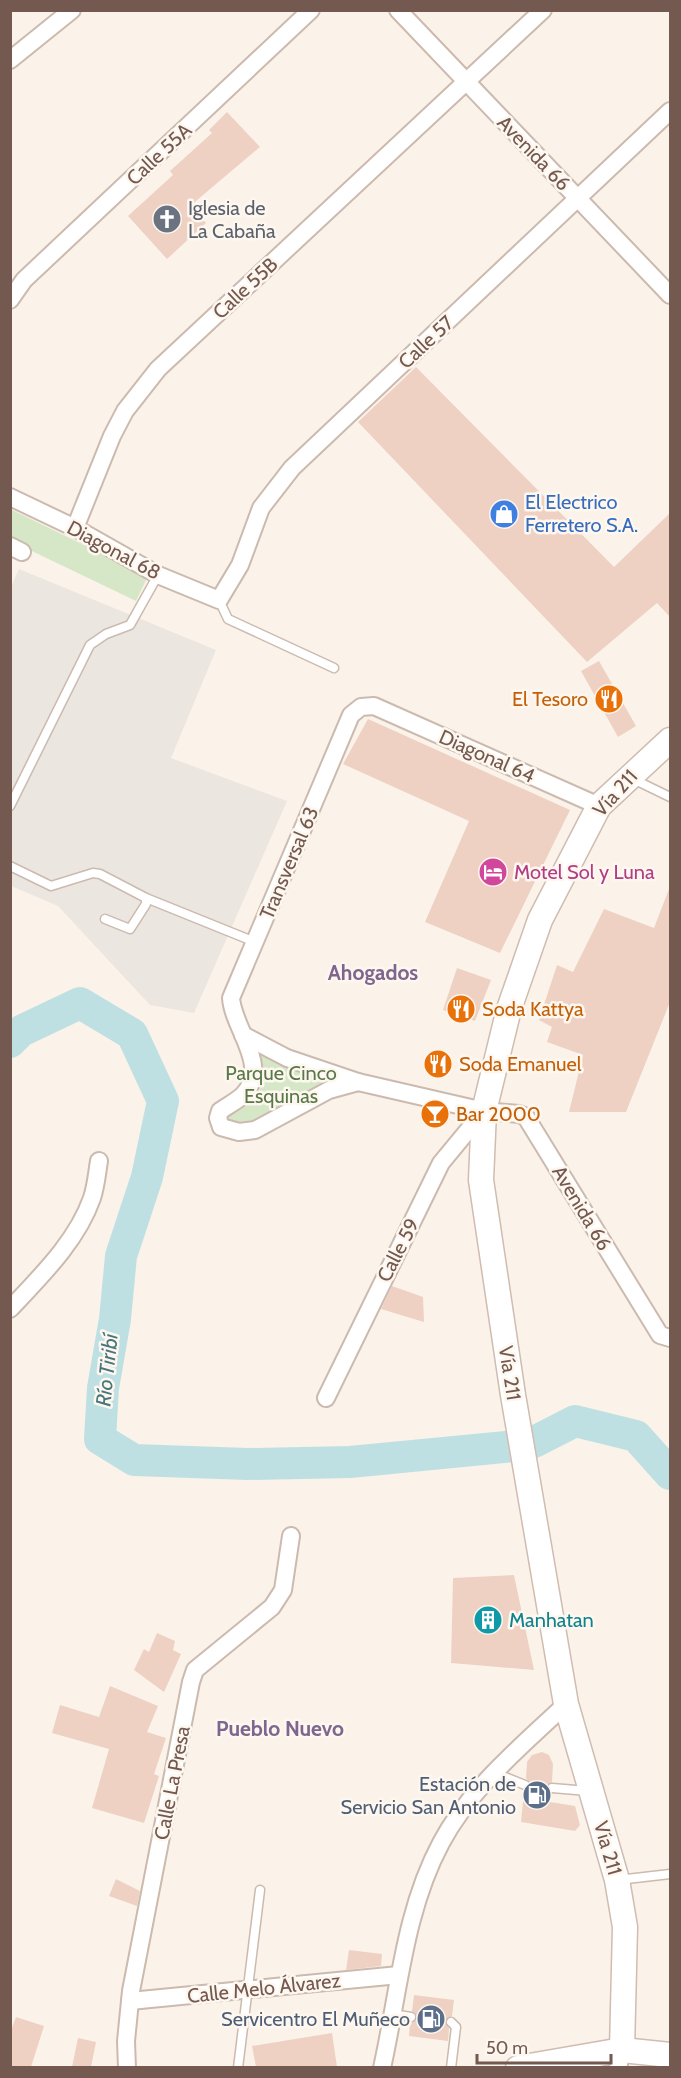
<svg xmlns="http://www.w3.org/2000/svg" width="681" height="2078" font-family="Cabin,sans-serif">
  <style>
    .industrial { fill: #ece6e1 }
    .green { fill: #d6e7c8 }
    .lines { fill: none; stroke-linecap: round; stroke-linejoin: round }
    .river { stroke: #bfe0e3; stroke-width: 32 }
    .building { fill: #eed1c3 }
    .service-casing { stroke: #ccbaaf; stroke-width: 11 }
    .minor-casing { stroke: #ccbaaf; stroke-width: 20 }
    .secondary-casing { stroke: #d0bcb0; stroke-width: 27 }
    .service { stroke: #fff; stroke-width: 8 }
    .minor { stroke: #fff; stroke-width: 16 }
    .secondary { stroke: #fff; stroke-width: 24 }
    .labels { text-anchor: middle; stroke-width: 5; stroke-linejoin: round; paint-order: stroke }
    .street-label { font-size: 20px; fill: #73594f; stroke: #fdf7ef }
    .worship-label { font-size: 20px; fill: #5b616d; stroke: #fdf7ef; text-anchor: start }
    .shop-label { font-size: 20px; fill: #366cbe; stroke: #fdf7ef; text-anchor: start }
    .food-label { font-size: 20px; fill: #c56008; stroke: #fdf7ef; text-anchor: start }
    .hotel-label { font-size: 20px; fill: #b23c85; stroke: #fdf7ef; text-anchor: start }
    .park-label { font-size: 20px; fill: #587848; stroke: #fdf7ef }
    .culture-label { font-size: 20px; fill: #0d838f; stroke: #fdf7ef; text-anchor: start }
    .service-label { font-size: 20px; fill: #4e5e75; stroke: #fdf7ef; text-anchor: end }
    .neighbourhood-label { font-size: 21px; font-weight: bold; fill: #7f668e; stroke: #fdf7ef }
    .water-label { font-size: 21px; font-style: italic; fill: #47777d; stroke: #fdf7ef }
  </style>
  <rect width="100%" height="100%" fill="#fbf3e9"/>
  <!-- industrial -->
  <path class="industrial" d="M 19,569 L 216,650 L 171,758 L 287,801 L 194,1013 L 150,1005 L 58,906 L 11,886 L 10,589 Z"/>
  <!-- green -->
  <g class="green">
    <path d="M 10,509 L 148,576 L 136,601 L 11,541 Z"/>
    <path d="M 255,1050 L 338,1081 L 253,1125 L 228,1125 L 223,1112 L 245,1099 Z"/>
  </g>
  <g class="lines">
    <!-- river -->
    <g class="river">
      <path d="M 10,1042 L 21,1031 L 80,1003 L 132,1034 L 163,1101 L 147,1177 L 121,1256 L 115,1319 L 103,1388 L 100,1439 L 134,1460 L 248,1464 L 350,1462 L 515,1446"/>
      <path d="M 534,1442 L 575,1421 L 636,1436 L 670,1474"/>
    </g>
  </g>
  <!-- building -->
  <g class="building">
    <path d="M 227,112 L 260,147 L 190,206 L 206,223 L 167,259 L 128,216 L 173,175 L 170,171 L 212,133 L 209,130 Z"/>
    <path d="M 416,367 L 614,567 L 670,513 L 670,617 L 657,603 L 587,662 L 358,422 Z"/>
    <path d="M 599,661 L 636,726 L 618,737 L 581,671 Z"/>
    <path d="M 368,719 L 570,810 L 500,953 L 425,922 L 469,821 L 343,764 Z"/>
    <path d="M 669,889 L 670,1002 L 626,1112 L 569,1112 L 583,1055 L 547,1042 L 552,1027 L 539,1020 L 557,965 L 573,972 L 604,909 L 654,928 Z"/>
    <path d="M 457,968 L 491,980 L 475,1021 L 443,1010 Z"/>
    <path d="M 422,1108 L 449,1114 L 447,1124 L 420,1118 Z"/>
    <path d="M 392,1286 L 423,1297 L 424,1322 L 381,1309 Z"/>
    <path d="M 514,1575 L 534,1670 L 451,1663 L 453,1578 Z"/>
    <path d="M 157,1633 L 175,1641 L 173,1650 L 181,1654 L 164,1692 L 134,1670 L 144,1649 L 149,1652 Z"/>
    <path d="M 110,1686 L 158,1706 L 147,1732 L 166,1738 L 154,1774 L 159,1776 L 144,1823 L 92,1808 L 109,1749 L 52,1733 L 60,1705 L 99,1717 Z"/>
    <path d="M 542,1752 L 549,1755 L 553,1764 L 552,1782 L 546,1787 L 551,1794 L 550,1802 L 575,1806 L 580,1825 L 575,1831 L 521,1822 L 524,1791 L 529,1790 L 531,1785 L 526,1778 L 527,1762 L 532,1755 Z"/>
    <path d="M 116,1879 L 140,1891 L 137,1906 L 109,1896 Z"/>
    <path d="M 349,1950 L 382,1954 L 381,1966 L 346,1970 Z"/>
    <path d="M 414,1995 L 454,2000 L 452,2016 L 445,2021 L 449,2029 L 448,2041 L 409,2036 L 410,2023 L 417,2017 L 412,2011 Z"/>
    <path d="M 16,2017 L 44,2026 L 31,2067 L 10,2067 L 10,2033 Z"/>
    <path d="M 332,2033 L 337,2067 L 256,2067 L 252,2046 Z"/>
    <path d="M 78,2038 L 96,2042 L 91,2067 L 72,2067 Z"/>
  </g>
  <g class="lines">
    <!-- service casing -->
    <g class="service-casing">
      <g id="service">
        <path d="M 219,600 L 228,619 L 334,668"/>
        <path d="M 633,779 L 670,797"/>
        <path d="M 10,806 L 90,645 L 106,634 L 130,625 L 158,575"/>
        <path d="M 10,866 L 51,886 L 93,873 L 100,874 L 146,898 L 146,904 L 130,929 L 105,919"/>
        <path d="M 146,898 L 255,942"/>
        <path d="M 495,1773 L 525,1785"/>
        <path d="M 552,1788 L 588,1791"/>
        <path d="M 618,1880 L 670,1874"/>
        <path d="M 392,2014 L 411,2017"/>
        <path d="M 451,2022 L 456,2027 L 451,2068"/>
        <path d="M 238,2068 L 260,1890"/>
      </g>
    </g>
    <!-- minor casing -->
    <g class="minor-casing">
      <g id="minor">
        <path d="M 398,10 L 670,295"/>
        <path d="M 10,60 L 72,10"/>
        <path d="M 10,300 L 24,280 L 311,10"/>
        <path d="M 10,497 L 75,528 L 158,575 L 219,600 L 240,565 L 261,508 L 292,468 L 670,111"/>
        <path d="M 75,528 L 112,436 L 125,411 L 158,369 L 543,10"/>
        <path d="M 10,546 L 22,552"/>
        <path d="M 243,1035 L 287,1058 L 358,1082 L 484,1111 L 519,1114 L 526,1117 L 660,1335 L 670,1338"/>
        <path d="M 358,1082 L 329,1090 L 255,1130 L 239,1132 L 221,1127 L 218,1118 L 220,1111 C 227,1106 237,1101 243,1095 C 271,1066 233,1029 231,998 L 351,715 L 361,707 L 374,706 L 599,806"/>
        <path d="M 10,1309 C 41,1276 77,1241 92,1198 C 96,1186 97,1173 99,1161"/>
        <path d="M 326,1398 L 441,1163 L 484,1111"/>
        <path d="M 130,2001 L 399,1975"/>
        <path d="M 127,2068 L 126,2041 L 131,1991 L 191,1682 L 195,1670 L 272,1607 L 283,1590 L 291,1536"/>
        <path d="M 382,2068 C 399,1992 404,1912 441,1843 C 470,1788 522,1746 566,1704"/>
        <path d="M 618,2068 L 622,2050"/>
      </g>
    </g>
    <!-- secondary casing -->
    <g class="secondary-casing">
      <g id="secondary">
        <path d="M 622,2050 L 625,1927 L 617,1880 L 566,1704 L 513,1395 L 481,1180 L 484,1111 L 509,1009 L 540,920 L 599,806 L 670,740"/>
        <path d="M 518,2068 L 622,2050 L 670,2055"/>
      </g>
    </g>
    <!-- service -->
    <use href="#service" class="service"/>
    <!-- minor -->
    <use href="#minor" class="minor"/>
    <!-- secondary -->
    <use href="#secondary" class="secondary"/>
  </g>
  <!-- icons -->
  <defs>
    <g id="church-disc" transform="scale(1.5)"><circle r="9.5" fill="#6b7280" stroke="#fdf7ef"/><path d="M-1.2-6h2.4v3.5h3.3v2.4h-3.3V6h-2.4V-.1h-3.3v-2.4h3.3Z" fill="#fff"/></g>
    <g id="shop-disc" transform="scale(1.5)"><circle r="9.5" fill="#3f7fe0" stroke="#fdf7ef"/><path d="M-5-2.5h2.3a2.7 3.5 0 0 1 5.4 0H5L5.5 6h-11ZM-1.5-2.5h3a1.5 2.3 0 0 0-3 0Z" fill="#fff"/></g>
    <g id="restaurant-disc" transform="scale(1.5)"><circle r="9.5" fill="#e8710a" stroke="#fdf7ef"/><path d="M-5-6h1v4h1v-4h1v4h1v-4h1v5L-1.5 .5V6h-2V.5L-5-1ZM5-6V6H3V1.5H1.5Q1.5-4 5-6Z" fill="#fff"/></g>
    <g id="hotel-disc" transform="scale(1.5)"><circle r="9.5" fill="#d1479c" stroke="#fdf7ef"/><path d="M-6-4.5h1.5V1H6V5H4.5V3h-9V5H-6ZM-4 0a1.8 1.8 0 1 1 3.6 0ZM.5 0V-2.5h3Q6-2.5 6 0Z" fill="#fff"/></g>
    <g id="bar-disc" transform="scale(1.5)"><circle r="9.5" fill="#e8710a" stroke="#fdf7ef"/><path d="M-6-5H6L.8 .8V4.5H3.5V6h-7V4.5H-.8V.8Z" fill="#fff"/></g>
    <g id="building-disc" transform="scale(1.5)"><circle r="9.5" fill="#0f9aa8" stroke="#fdf7ef"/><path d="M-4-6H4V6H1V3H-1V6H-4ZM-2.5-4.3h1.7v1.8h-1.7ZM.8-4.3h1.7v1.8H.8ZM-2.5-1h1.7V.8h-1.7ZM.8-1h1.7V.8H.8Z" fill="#fff"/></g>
    <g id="fuel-disc" transform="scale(1.5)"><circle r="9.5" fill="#5c6f8a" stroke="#fdf7ef"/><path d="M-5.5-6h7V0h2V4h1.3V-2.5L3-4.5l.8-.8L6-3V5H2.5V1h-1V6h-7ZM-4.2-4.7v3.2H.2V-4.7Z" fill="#fff"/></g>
  </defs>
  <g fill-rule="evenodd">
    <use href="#church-disc" x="167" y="219"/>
    <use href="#shop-disc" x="504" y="514"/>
    <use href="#restaurant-disc" x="609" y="699"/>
    <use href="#hotel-disc" x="493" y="872"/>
    <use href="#restaurant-disc" x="461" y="1009"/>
    <use href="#restaurant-disc" x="438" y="1064"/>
    <use href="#bar-disc" x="435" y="1114"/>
    <use href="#building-disc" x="488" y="1620"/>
    <use href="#fuel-disc" x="537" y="1795"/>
    <use href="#fuel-disc" x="431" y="2019"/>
  </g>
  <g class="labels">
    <!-- street labels -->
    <g class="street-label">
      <text transform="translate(534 153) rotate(46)" y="7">Avenida 66</text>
      <text transform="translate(159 154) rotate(-43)" y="7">Calle 55A</text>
      <text transform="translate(245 288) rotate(-43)" y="7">Calle 55B</text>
      <text transform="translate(426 342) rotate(-43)" y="7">Calle 57</text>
      <text transform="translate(114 550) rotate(28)" y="7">Diagonal 68</text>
      <text transform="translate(487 756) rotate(24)" y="7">Diagonal 64</text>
      <text transform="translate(615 793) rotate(-48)" y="7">Vía 211</text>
      <text transform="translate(289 863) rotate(-67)" y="7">Transversal 63</text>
      <text transform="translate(582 1208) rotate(59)" y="7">Avenida 66</text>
      <text transform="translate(398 1250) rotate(-63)" y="7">Calle 59</text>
      <text transform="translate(510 1373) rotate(81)" y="7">Vía 211</text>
      <text transform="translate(172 1783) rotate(-79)" y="7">Calle La Presa</text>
      <text transform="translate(608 1848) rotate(74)" y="7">Vía 211</text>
      <text transform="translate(264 1988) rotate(-6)" y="7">Calle Melo Álvarez</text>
    </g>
    <!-- worship labels -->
    <g class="worship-label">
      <text x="188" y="215">Iglesia de<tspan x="188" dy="23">La Cabaña</tspan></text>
    </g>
    <!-- shop labels -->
    <g class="shop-label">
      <text x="525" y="509">El Electrico<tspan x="525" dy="23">Ferretero S.A.</tspan></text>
    </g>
    <!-- food labels -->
    <g class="food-label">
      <text x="588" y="706" text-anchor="end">El Tesoro</text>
      <text x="482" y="1016">Soda Kattya</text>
      <text x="459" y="1071">Soda Emanuel</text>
      <text x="456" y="1121">Bar 2000</text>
    </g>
    <!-- hotel labels -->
    <g class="hotel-label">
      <text x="514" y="879">Motel Sol y Luna</text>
    </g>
    <!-- park labels -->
    <g class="park-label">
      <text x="281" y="1080">Parque Cinco<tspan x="281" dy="23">Esquinas</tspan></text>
    </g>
    <!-- culture labels -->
    <g class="culture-label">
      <text x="509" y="1627">Manhatan</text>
    </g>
    <!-- service labels -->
    <g class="service-label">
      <text x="516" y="1791">Estación de<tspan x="516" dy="23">Servicio San Antonio</tspan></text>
      <text x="410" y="2026">Servicentro El Muñeco</text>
    </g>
    <!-- neighbourhood labels -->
    <g class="neighbourhood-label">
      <text x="373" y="980">Ahogados</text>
      <text x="280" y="1736">Pueblo Nuevo</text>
    </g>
    <!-- water labels -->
    <g class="water-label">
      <text transform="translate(107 1370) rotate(-84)" y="7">Río Tiribí</text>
    </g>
  </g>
  <!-- border -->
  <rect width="681" height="2078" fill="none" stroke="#73594f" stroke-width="24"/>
  <!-- scale -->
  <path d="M477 2054v9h134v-9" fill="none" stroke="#73594f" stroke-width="3"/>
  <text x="486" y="2054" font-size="18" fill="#73594f" stroke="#fdf7ef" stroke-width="4.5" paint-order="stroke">50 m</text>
</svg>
